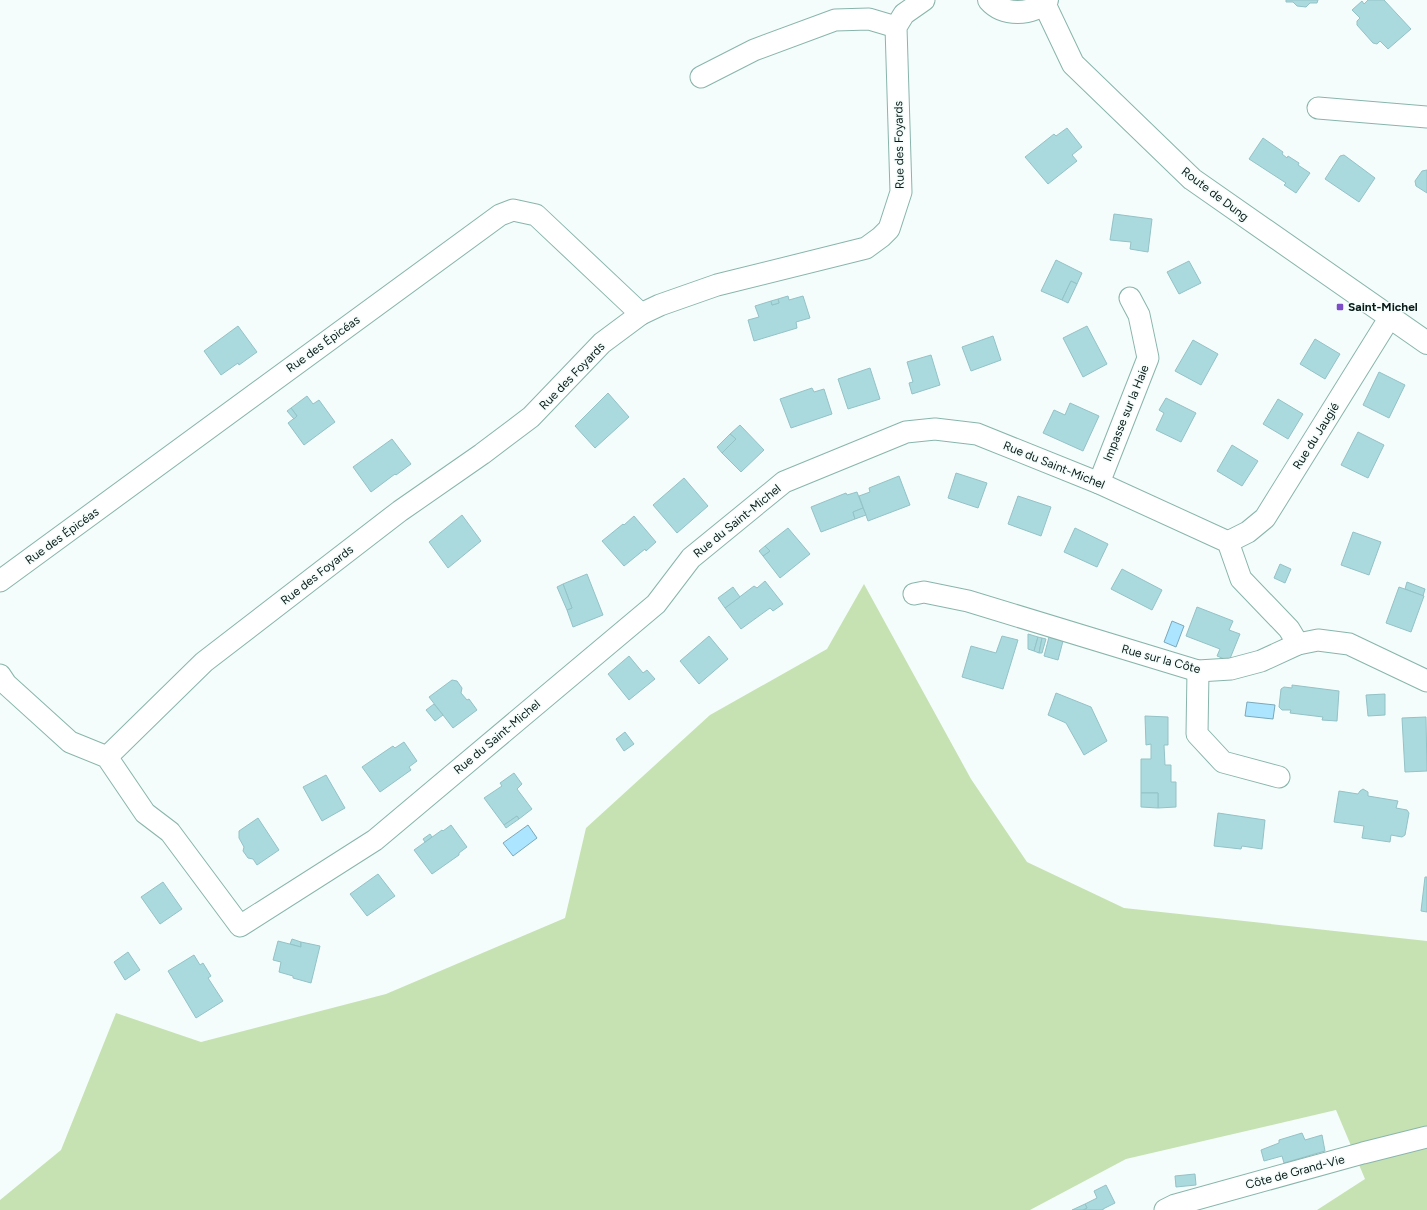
<svg xmlns="http://www.w3.org/2000/svg" width="1427" height="1210" font-family="Figtree,sans-serif">
  <style>
    .green { fill: #c6e2b3 }
    .water { fill: #abe5ff; stroke: #7aa8ba }
    .building { fill: #aadade; stroke: #93c2c7 }
    .lines { fill: none; stroke-linecap: round; stroke-linejoin: round }
    .minor-casing { stroke: #88b5ab; stroke-width: 23 }
    .tertiary-casing { stroke: #88b5ab; stroke-width: 24 }
    .minor { stroke: #fff; stroke-width: 21 }
    .tertiary { stroke: #fff; stroke-width: 22 }
    .poi-dot { fill: #7b4dc6; stroke: #f4fdfb; stroke-width: 1.5 }
    .labels { text-anchor: middle; stroke-width: 3; stroke-linejoin: round; paint-order: stroke }
    .street-label { font-size: 12px; fill: #091b18; stroke: #f4fdfb }
    .poi-label { font-size: 12px; font-weight: bold; fill: #091b18; stroke: #f4fdfb; text-anchor: start }
  </style>
  <rect width="100%" height="100%" fill="#f4fdfb"/>
  <!-- green -->
  <path class="green" d="M 864,584 L 971,779 L 1027,862 L 1124,908 L 1427,941 L 1427,1210 L 1317,1210 L 1365,1179 L 1336,1110 L 1126,1159 L 1030,1210 L 0,1210 L 0,1200 L 61,1150 L 116,1013 L 201,1042 L 386,994 L 565,918 L 586,828 L 710,715 L 827,649 Z"/>
  <!-- water -->
  <g class="water">
    <path d="M 1172,621 L 1184,626 L 1176,647 L 1164,642 Z"/>
    <path d="M 1247,702 L 1275,705 L 1273,719 L 1245,716 Z"/>
    <path d="M 528,825 L 537,838 L 513,856 L 503,843 Z"/>
  </g>
  <!-- building -->
  <g class="building">
    <path d="M 1286,0 L 1318,0 L 1317,3 L 1310,3 L 1306,7 L 1297,6 L 1293,2 L 1286,2 Z"/>
    <path d="M 1368,0 L 1384,0 L 1411,29 L 1388,49 L 1380,41 L 1377,44 L 1373,43 L 1357,25 L 1357,21 L 1360,18 L 1352,10 L 1362,1 L 1364,4 Z"/>
    <path d="M 1067,128 L 1082,147 L 1072,155 L 1077,161 L 1048,184 L 1025,157 L 1054,134 L 1056,136 Z"/>
    <path d="M 1263,138 L 1283,152 L 1282,154 L 1287,158 L 1288,156 L 1299,163 L 1298,165 L 1310,173 L 1296,193 L 1284,185 L 1286,183 L 1249,159 Z"/>
    <path d="M 1344,155 L 1375,178 L 1359,202 L 1325,179 L 1340,156 Z"/>
    <path d="M 1427,170 L 1427,193 L 1416,186 L 1415,181 L 1422,171 Z"/>
    <path d="M 1114,214 L 1152,219 L 1148,252 L 1130,249 L 1131,242 L 1110,240 Z"/>
    <path d="M 1056,260 L 1082,273 L 1077,284 L 1071,281 L 1062,300 L 1041,291 Z"/>
    <path d="M 1189,261 L 1201,283 L 1179,294 L 1167,272 Z"/>
    <path d="M 1071,281 L 1077,284 L 1068,303 L 1062,300 Z"/>
    <path d="M 788,296 L 789,300 L 803,296 L 810,318 L 796,322 L 797,328 L 754,341 L 748,320 L 759,317 L 755,306 L 771,301 L 772,305 L 779,303 L 778,299 Z"/>
    <path d="M 778,299 L 779,303 L 772,305 L 771,301 Z"/>
    <path d="M 238,326 L 257,352 L 239,365 L 238,363 L 221,375 L 204,351 Z"/>
    <path d="M 1087,326 L 1107,364 L 1083,377 L 1063,338 Z"/>
    <path d="M 993,336 L 1001,360 L 971,371 L 962,347 Z"/>
    <path d="M 1315,339 L 1340,354 L 1325,379 L 1300,364 Z"/>
    <path d="M 1193,340 L 1218,354 L 1201,385 L 1175,371 Z"/>
    <path d="M 931,355 L 940,385 L 912,394 L 909,383 L 913,382 L 907,362 Z"/>
    <path d="M 870,368 L 880,399 L 848,409 L 838,379 Z"/>
    <path d="M 1379,372 L 1405,385 L 1389,418 L 1363,405 Z"/>
    <path d="M 812,388 L 814,392 L 824,389 L 832,414 L 791,428 L 780,399 Z"/>
    <path d="M 608,393 L 629,417 L 595,448 L 575,426 Z"/>
    <path d="M 307,396 L 313,404 L 319,400 L 335,422 L 304,445 L 288,423 L 297,416 L 291,408 Z"/>
    <path d="M 1166,398 L 1196,413 L 1181,442 L 1156,430 L 1164,413 L 1159,410 Z"/>
    <path d="M 1278,399 L 1303,414 L 1288,439 L 1263,424 Z"/>
    <path d="M 1070,403 L 1099,416 L 1083,451 L 1043,433 L 1054,410 L 1065,415 Z"/>
    <path d="M 291,408 L 297,416 L 294,419 L 287,411 Z"/>
    <path d="M 740,425 L 764,450 L 741,472 L 722,453 L 736,439 L 730,434 Z"/>
    <path d="M 1358,432 L 1384,445 L 1368,478 L 1341,465 Z"/>
    <path d="M 730,434 L 736,439 L 722,453 L 717,447 Z"/>
    <path d="M 392,439 L 411,464 L 396,475 L 395,474 L 371,492 L 353,467 Z"/>
    <path d="M 1232,445 L 1258,461 L 1242,486 L 1217,471 Z"/>
    <path d="M 956,473 L 987,483 L 978,508 L 948,498 Z"/>
    <path d="M 899,476 L 910,505 L 868,521 L 859,496 L 870,492 L 869,488 Z"/>
    <path d="M 684,478 L 708,506 L 677,533 L 653,505 Z"/>
    <path d="M 857,492 L 863,508 L 853,512 L 855,519 L 821,532 L 811,507 L 846,493 L 847,495 Z"/>
    <path d="M 1018,496 L 1051,507 L 1041,536 L 1008,524 Z"/>
    <path d="M 863,508 L 866,515 L 855,519 L 853,512 Z"/>
    <path d="M 462,515 L 481,541 L 448,568 L 429,542 Z"/>
    <path d="M 634,516 L 656,542 L 646,551 L 645,549 L 624,566 L 602,541 L 623,524 L 624,525 Z"/>
    <path d="M 788,528 L 810,554 L 780,578 L 763,556 L 770,551 L 765,546 Z"/>
    <path d="M 1075,528 L 1108,544 L 1097,567 L 1064,552 Z"/>
    <path d="M 1353,532 L 1381,542 L 1369,575 L 1341,565 Z"/>
    <path d="M 765,546 L 770,551 L 763,556 L 759,551 Z"/>
    <path d="M 1280,564 L 1291,569 L 1285,583 L 1274,578 Z"/>
    <path d="M 1122,569 L 1162,590 L 1152,610 L 1111,589 Z"/>
    <path d="M 587,574 L 603,615 L 573,627 L 567,610 L 572,608 L 563,584 Z"/>
    <path d="M 765,581 L 783,604 L 773,611 L 770,608 L 741,629 L 725,608 L 754,586 L 757,588 Z"/>
    <path d="M 1407,582 L 1425,589 L 1423,596 L 1405,589 Z"/>
    <path d="M 563,584 L 572,608 L 567,610 L 557,587 Z"/>
    <path d="M 733,587 L 740,597 L 725,608 L 718,598 Z"/>
    <path d="M 1399,587 L 1424,596 L 1411,632 L 1386,623 Z"/>
    <path d="M 1197,607 L 1233,621 L 1229,630 L 1240,634 L 1229,661 L 1217,656 L 1220,649 L 1186,636 Z"/>
    <path d="M 1028,634 L 1038,637 L 1034,651 L 1028,649 Z"/>
    <path d="M 709,636 L 728,659 L 699,684 L 680,661 Z"/>
    <path d="M 1002,636 L 1018,640 L 1003,689 L 962,677 L 971,646 L 996,653 Z"/>
    <path d="M 1038,637 L 1042,638 L 1039,653 L 1034,651 Z"/>
    <path d="M 1049,637 L 1063,641 L 1058,660 L 1044,656 Z"/>
    <path d="M 1042,638 L 1046,639 L 1042,653 L 1039,653 Z"/>
    <path d="M 629,656 L 643,673 L 647,670 L 655,679 L 629,700 L 608,674 Z"/>
    <path d="M 452,680 L 457,681 L 462,688 L 461,693 L 467,700 L 469,699 L 477,710 L 453,728 L 429,697 Z"/>
    <path d="M 1292,685 L 1339,691 L 1337,721 L 1322,720 L 1323,717 L 1290,713 L 1291,710 L 1282,710 L 1279,707 L 1281,689 L 1284,687 L 1292,688 Z"/>
    <path d="M 1056,693 L 1091,707 L 1107,741 L 1084,755 L 1066,723 L 1048,715 Z"/>
    <path d="M 1385,694 L 1385,715 L 1368,716 L 1366,695 Z"/>
    <path d="M 434,704 L 443,715 L 435,721 L 426,710 Z"/>
    <path d="M 1145,716 L 1168,717 L 1168,745 L 1164,745 L 1165,765 L 1171,765 L 1171,782 L 1176,782 L 1176,807 L 1158,808 L 1158,793 L 1141,793 L 1141,759 L 1151,759 L 1151,744 L 1146,745 Z"/>
    <path d="M 1426,717 L 1427,771 L 1405,772 L 1402,718 Z"/>
    <path d="M 625,732 L 634,744 L 624,751 L 616,739 Z"/>
    <path d="M 404,742 L 417,761 L 409,767 L 411,770 L 380,792 L 362,767 L 393,746 L 395,748 Z"/>
    <path d="M 514,773 L 522,784 L 517,789 L 532,809 L 519,819 L 517,816 L 504,825 L 484,798 L 502,786 L 500,783 Z"/>
    <path d="M 326,775 L 345,808 L 322,821 L 303,787 Z"/>
    <path d="M 1363,789 L 1368,792 L 1368,796 L 1398,801 L 1396,808 L 1407,810 L 1409,813 L 1405,835 L 1402,837 L 1391,835 L 1390,842 L 1362,838 L 1364,826 L 1334,822 L 1339,791 L 1358,794 L 1360,791 Z"/>
    <path d="M 1141,793 L 1158,793 L 1158,808 L 1141,807 Z"/>
    <path d="M 1218,813 L 1265,820 L 1262,849 L 1242,846 L 1241,849 L 1214,846 Z"/>
    <path d="M 517,816 L 519,819 L 506,828 L 504,825 Z"/>
    <path d="M 258,818 L 279,850 L 257,865 L 253,859 L 248,858 L 243,851 L 244,847 L 239,838 L 239,831 Z"/>
    <path d="M 451,825 L 467,847 L 459,853 L 459,855 L 432,874 L 414,850 L 442,830 L 443,831 Z"/>
    <path d="M 430,834 L 432,837 L 425,842 L 423,839 Z"/>
    <path d="M 378,874 L 395,896 L 367,916 L 350,894 Z"/>
    <path d="M 1425,877 L 1427,877 L 1427,912 L 1421,911 Z"/>
    <path d="M 163,882 L 182,909 L 160,924 L 141,897 Z"/>
    <path d="M 292,939 L 301,942 L 301,947 L 290,944 Z"/>
    <path d="M 278,941 L 301,947 L 301,942 L 320,946 L 311,983 L 293,978 L 293,976 L 279,972 L 281,962 L 273,960 Z"/>
    <path d="M 128,952 L 140,970 L 125,980 L 114,962 Z"/>
    <path d="M 194,955 L 200,965 L 203,963 L 211,976 L 208,978 L 223,1001 L 196,1018 L 168,971 Z"/>
    <path d="M 1302,1133 L 1305,1140 L 1322,1135 L 1325,1151 L 1284,1163 L 1282,1156 L 1264,1161 L 1261,1150 L 1279,1143 L 1279,1140 Z"/>
    <path d="M 1195,1174 L 1196,1185 L 1176,1187 L 1175,1176 Z"/>
    <path d="M 1106,1185 L 1115,1203 L 1103,1209 L 1103,1210 L 1083,1210 L 1087,1208 L 1085,1204 L 1097,1198 L 1094,1191 Z"/>
    <path d="M 1085,1204 L 1087,1208 L 1083,1210 L 1072,1210 Z"/>
  </g>
  <g class="lines">
    <!-- minor casing -->
    <g class="minor-casing">
      <g id="minor">
        <path d="M 701,77 L 754,50 L 835,20 L 869,19 L 896,27"/>
        <path d="M 1318,108 L 1427,117"/>
        <path d="M 1099,483 L 1148,358 L 1139,315 L 1130,298"/>
        <path d="M 1228,542 L 1248,532 L 1265,518 L 1390,317"/>
        <path d="M 0,581 L 500,215 L 513,210 L 536,215 L 641,314"/>
        <path d="M 914,594 L 924,592 L 968,601 L 1198,671 L 1231,669 L 1261,661 L 1298,644 L 1318,640 L 1349,644 L 1427,681"/>
        <path d="M 1198,671 L 1197,734 L 1223,762 L 1279,777"/>
        <path d="M 0,675 L 6,684 L 70,742 L 107,757 L 145,813 L 170,832 L 240,926 L 375,840 L 656,604 L 691,558 L 784,482 L 906,432 L 935,429 L 977,434 L 1099,483 L 1228,542 L 1241,579 L 1289,629 L 1298,644"/>
        <path d="M 107,757 L 204,662 L 400,511 L 482,454 L 531,417 L 602,343 L 641,314 L 660,305 L 717,285 L 866,248 L 881,237 L 889,229 L 901,192 L 896,27 L 904,14 L 924,0"/>
        <path d="M 1165,1210 L 1175,1205 L 1363,1153 L 1427,1137"/>
      </g>
    </g>
    <!-- tertiary casing -->
    <g class="tertiary-casing">
      <g id="tertiary">
        <path d="M 989,0 C 1003,16 1032,16 1047,0"/>
        <path d="M 1044,3 L 1073,64 L 1192,179 L 1427,343"/>
      </g>
    </g>
    <!-- minor -->
    <use href="#minor" class="minor"/>
    <!-- tertiary -->
    <use href="#tertiary" class="tertiary"/>
  </g>
  <!-- markers -->
  <rect class="poi-dot" x="1336" y="303" width="8" height="8" rx="2"/>
  <g class="labels">
    <!-- street labels -->
    <g class="street-label">
      <text transform="translate(899 145) rotate(-91)" y="4">Rue des Foyards</text>
      <text transform="translate(1215 194) rotate(37)" y="4">Route de Dung</text>
      <text transform="translate(323 344) rotate(-36)" y="4">Rue des Épicéas</text>
      <text transform="translate(572 376) rotate(-46)" y="4">Rue des Foyards</text>
      <text transform="translate(1126 413) rotate(-68)" y="4">Impasse sur la Haie</text>
      <text transform="translate(1316 436) rotate(-58)" y="4">Rue du Jaugié</text>
      <text transform="translate(1054 465) rotate(22)" y="4">Rue du Saint-Michel</text>
      <text transform="translate(737 521) rotate(-39)" y="4">Rue du Saint-Michel</text>
      <text transform="translate(62 536) rotate(-36)" y="4">Rue des Épicéas</text>
      <text transform="translate(317 575) rotate(-38)" y="4">Rue des Foyards</text>
      <text transform="translate(1161 659) rotate(15)" y="4">Rue sur la Côte</text>
      <text transform="translate(497 737) rotate(-40)" y="4">Rue du Saint-Michel</text>
      <text transform="translate(1295 1172) rotate(-15)" y="4">Côte de Grand-Vie</text>
    </g>
    <!-- poi labels -->
    <g class="poi-label">
      <text x="1348" y="311">Saint-Michel</text>
    </g>
  </g>
</svg>
